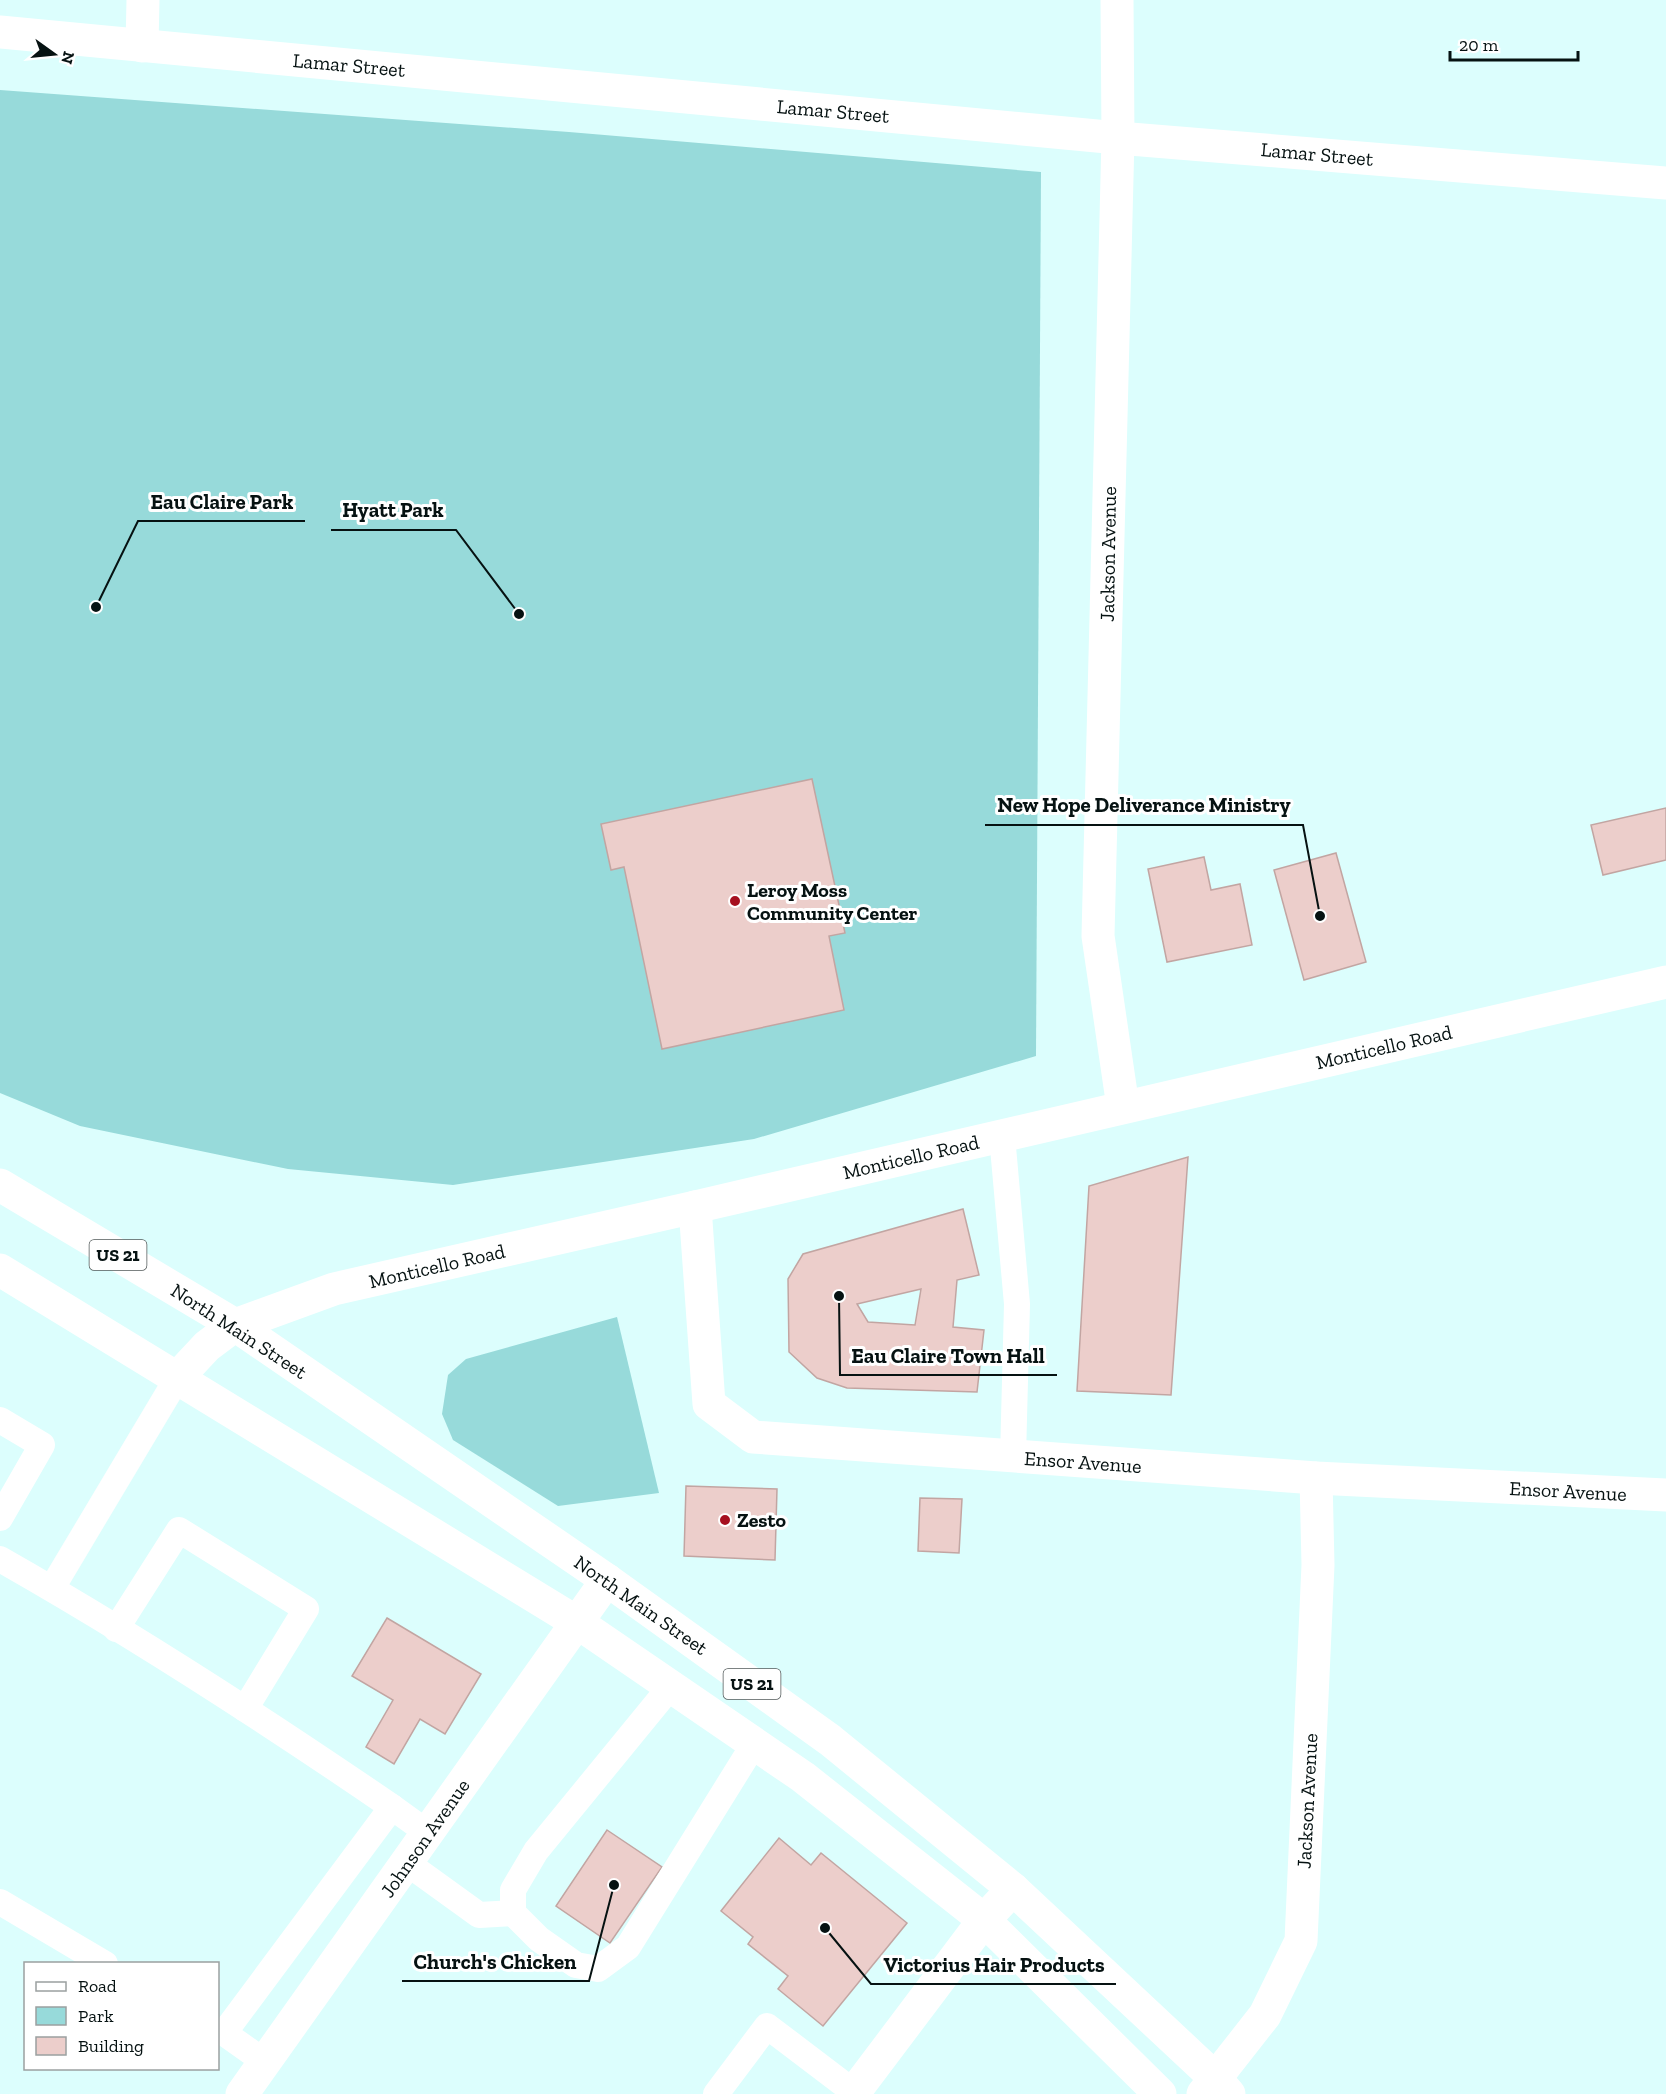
<svg xmlns="http://www.w3.org/2000/svg" width="1666" height="2094" font-family="'Zilla Slab',serif">
  <style>
    .green { fill: #97dada }
    .building { fill: #eccecb; stroke: #c2a5a2; stroke-width: 1.5; fill-rule: evenodd }
    .lines { fill: none; stroke-linecap: round; stroke-linejoin: round }
    .service { stroke: #fff; stroke-width: 26 }
    .minor { stroke: #fff; stroke-width: 33 }
    .secondary { stroke: #fff; stroke-width: 33 }
    .primary { stroke: #fff; stroke-width: 33 }
    .poi-dot { fill: #a60f1f; stroke: #fff; stroke-width: 2 }
    .labels { text-anchor: middle; stroke-width: 6; stroke-linejoin: round; paint-order: stroke }
    .shield { fill: #fff; stroke: #515959; stroke-width: 1.5 }
    .shield-label { font-size: 18px; font-weight: bold; fill: #061212 }
    .street-label { font-size: 20px; fill: #061212; stroke: #fff }
    .poi-label { font-size: 20px; font-weight: bold; fill: #061212; stroke: #fff; text-anchor: start }
    .leader { fill: none; stroke: #061212; stroke-width: 2 }
    .callout-dot { fill: #061212; stroke: #fff; stroke-width: 2 }
    .callout-label { font-size: 21px; text-anchor: middle; font-weight: bold; fill: #061212; stroke: #fff; stroke-width: 6; stroke-linejoin: round; paint-order: stroke }
  </style>
  <rect width="100%" height="100%" fill="#dcfefd"/>
  <!-- green -->
  <g class="green">
    <path d="M 0,90 L 569,132 L 1041,172 L 1036,1056 L 754,1139 L 453,1185 L 288,1169 L 80,1126 L 0,1093 Z"/>
    <path d="M 617,1317 L 659,1493 L 558,1506 L 453,1440 L 442,1414 L 448,1375 L 466,1359 Z"/>
  </g>
  <!-- building -->
  <g class="building">
    <path d="M 812,779 L 845,933 L 829,936 L 844,1010 L 662,1049 L 624,867 L 611,870 L 601,824 Z"/>
    <path d="M 1666,808 L 1666,860 L 1603,875 L 1591,825 Z"/>
    <path d="M 1336,853 L 1366,962 L 1304,980 L 1274,870 Z"/>
    <path d="M 1204,857 L 1211,890 L 1240,884 L 1252,945 L 1167,962 L 1148,869 Z"/>
    <path d="M 1188,1157 L 1171,1395 L 1077,1391 L 1089,1186 Z"/>
    <path d="M 963,1209 L 979,1275 L 957,1280 L 953,1327 L 984,1330 L 977,1392 L 847,1388 L 817,1378 L 789,1352 L 788,1279 L 803,1254 ZM 921,1289 L 915,1325 L 868,1322 L 857,1304 Z"/>
    <path d="M 686,1486 L 777,1489 L 775,1560 L 684,1556 Z"/>
    <path d="M 920,1498 L 962,1499 L 959,1553 L 918,1551 Z"/>
    <path d="M 387,1618 L 481,1674 L 445,1734 L 420,1719 L 394,1764 L 366,1747 L 393,1700 L 352,1676 Z"/>
    <path d="M 607,1830 L 662,1867 L 610,1943 L 556,1906 Z"/>
    <path d="M 779,1838 L 811,1865 L 821,1853 L 907,1923 L 823,2026 L 778,1989 L 788,1976 L 748,1944 L 753,1937 L 721,1911 Z"/>
  </g>
  <g class="lines">
    <!-- service -->
    <g class="service">
      <path d="M 1002,1136 L 1017,1304 L 1013,1457"/>
      <path d="M 0,1420 L 42,1445 L 0,1518"/>
      <path d="M 0,1559 C 134,1635 265,1720 392,1807"/>
      <path d="M 52,1588 L 178,1377"/>
      <path d="M 116,1629 L 179,1530 L 306,1609 L 245,1709"/>
      <path d="M 671,1686 L 536,1851 L 513,1890 L 513,1913 L 539,1939 L 576,1965 L 598,1969 L 628,1947 L 754,1744"/>
      <path d="M 407,1863 L 479,1915 L 513,1913"/>
      <path d="M 0,1902 L 105,1964"/>
      <path d="M 265,2062 L 224,2033 L 392,1807 L 428,1833"/>
      <path d="M 716,2094 L 767,2026 L 854,2092"/>
    </g>
    <!-- minor -->
    <g class="minor">
      <path d="M 1117,0 L 1118,138 L 1098,936 L 1123,1107"/>
      <path d="M 0,32 L 1118,138 L 1666,183"/>
      <path d="M 142,46 L 143,0"/>
      <path d="M 695,1207 L 709,1404 L 753,1437 L 1316,1478 L 1666,1495"/>
      <path d="M 242,2094 L 607,1580"/>
      <path d="M 853,2094 L 984,1920 L 1013,1889"/>
      <path d="M 1203,2094 L 1265,2015 L 1301,1941 L 1318,1565 L 1316,1478"/>
    </g>
    <!-- secondary -->
    <path class="secondary" d="M 178,1377 L 207,1346 L 235,1325 L 334,1289 L 695,1207 L 1666,982"/>
    <!-- primary -->
    <g class="primary">
      <path d="M 0,1185 L 235,1325 L 607,1580 L 830,1740 L 1013,1889 L 1215,2078 L 1229,2094"/>
      <path d="M 0,1270 L 578,1623 L 803,1777 L 984,1920 L 1160,2094"/>
    </g>
  </g>
  <!-- markers -->
  <g class="poi-dot">
    <circle cx="735" cy="901" r="6"/>
    <circle cx="725" cy="1520" r="6"/>
  </g>
  <g class="labels">
    <!-- shield labels -->
    <g class="shield">
      <rect x="89.5" y="1240" width="57" height="30" rx="4.5"/>
      <rect x="723.5" y="1669" width="57" height="30" rx="4.5"/>
    </g>
    <g class="shield-label">
      <text x="118" y="1261">US 21</text>
      <text x="752" y="1690">US 21</text>
    </g>
    <!-- street labels -->
    <g class="street-label">
      <text transform="translate(349 65) rotate(5)" y="7">Lamar Street</text>
      <text transform="translate(833 111) rotate(5)" y="7">Lamar Street</text>
      <text transform="translate(1317 154) rotate(5)" y="7">Lamar Street</text>
      <text transform="translate(1108 554) rotate(-89)" y="7">Jackson Avenue</text>
      <text transform="translate(1384 1047) rotate(-13)" y="7">Monticello Road</text>
      <text transform="translate(911 1157) rotate(-13)" y="7">Monticello Road</text>
      <text transform="translate(437 1266) rotate(-13)" y="7">Monticello Road</text>
      <text transform="translate(239 1331) rotate(33)" y="7">North Main Street</text>
      <text transform="translate(1083 1462) rotate(4)" y="7">Ensor Avenue</text>
      <text transform="translate(1568 1491) rotate(3)" y="7">Ensor Avenue</text>
      <text transform="translate(641 1605) rotate(35)" y="7">North Main Street</text>
      <text transform="translate(1307 1801) rotate(-87)" y="7">Jackson Avenue</text>
      <text transform="translate(425 1838) rotate(-55)" y="7">Johnson Avenue</text>
    </g>
    <!-- poi labels -->
    <g class="poi-label">
      <text x="747" y="897">Leroy Moss<tspan x="747" dy="23">Community Center</tspan></text>
      <text x="737" y="1527">Zesto</text>
    </g>
  </g>
  <!-- callouts -->
  <path class="leader" d="M96 607L138 521H305M519 614L456 530H331M1320 916L1303 825H985M839 1296L840 1375H1057M614 1885L589 1981H402M825 1928L871 1984H1116"/>
  <g class="callout-dot">
    <circle cx="96" cy="607" r="6"/>
    <circle cx="519" cy="614" r="6"/>
    <circle cx="1320" cy="916" r="6"/>
    <circle cx="839" cy="1296" r="6"/>
    <circle cx="614" cy="1885" r="6"/>
    <circle cx="825" cy="1928" r="6"/>
  </g>
  <g class="callout-label">
    <text x="222" y="509">Eau Claire Park</text>
    <text x="393" y="517">Hyatt Park</text>
    <text x="1144" y="812">New Hope Deliverance Ministry</text>
    <text x="948" y="1363">Eau Claire Town Hall</text>
    <text x="495" y="1969">Church's Chicken</text>
    <text x="994" y="1972">Victorius Hair Products</text>
  </g>
  <!-- legend -->
  <rect x="24" y="1962" width="195" height="108" fill="#ffffff" stroke="#9ba0a0" stroke-width="1.5"/>
  <rect x="36" y="1982" width="30" height="9" fill="#ffffff" stroke="#9ba0a0" stroke-width="1.5"/>
  <text x="78" y="1992" font-size="18" fill="#061212">Road</text>
  <rect x="36" y="2007" width="30" height="18" fill="#97dada" stroke="#9ba0a0" stroke-width="1.5"/>
  <text x="78" y="2022" font-size="18" fill="#061212">Park</text>
  <rect x="36" y="2037" width="30" height="18" fill="#eccecb" stroke="#9ba0a0" stroke-width="1.5"/>
  <text x="78" y="2052" font-size="18" fill="#061212">Building</text>
  <!-- north arrow -->
  <g transform="translate(54 54) rotate(105)" stroke="#ffffff" stroke-width="4.5" paint-order="stroke">
  <path d="M0-4.5L10 22L0 15L-10 22Z" fill="#061212"/>
  <text y="-9" font-size="16" font-weight="bold" text-anchor="middle" fill="#061212">N</text>
  </g>
  <!-- scale -->
  <path d="M1450 51v9h128v-9" fill="none" stroke="#061212" stroke-width="3"/>
  <text x="1459" y="51" font-size="18" fill="#061212" stroke="#ffffff" stroke-width="4.5" paint-order="stroke">20 m</text>
</svg>
